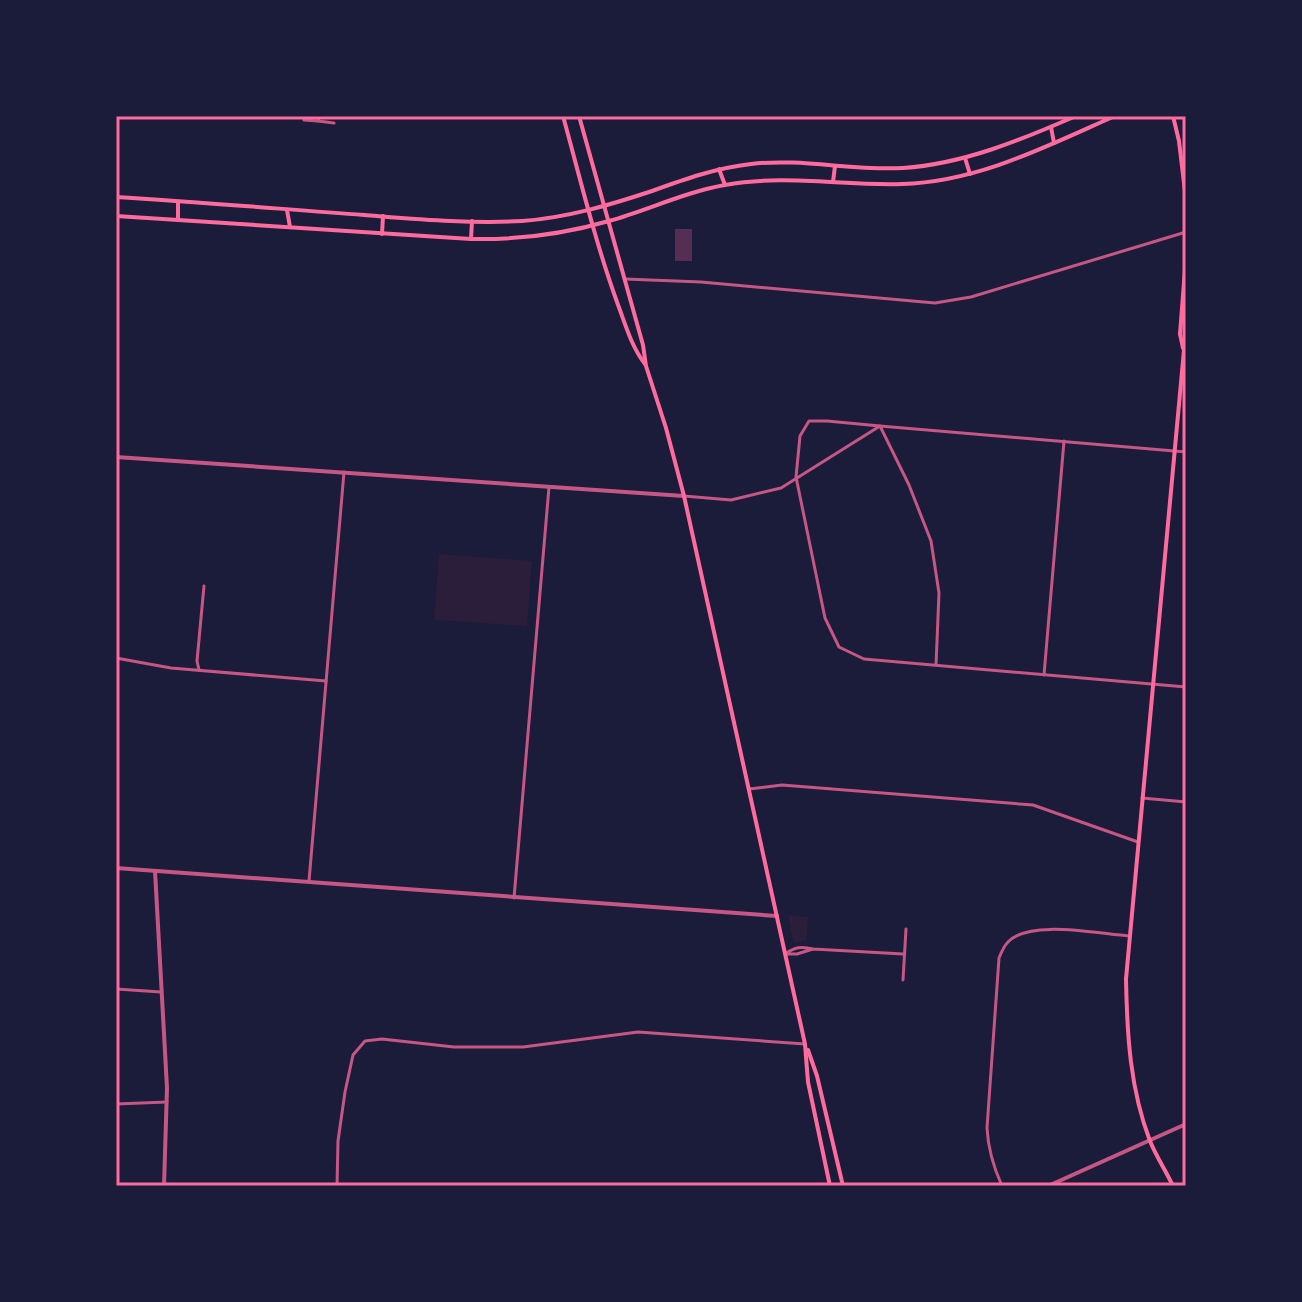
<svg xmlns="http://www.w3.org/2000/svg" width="1302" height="1302" font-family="'PT Sans Narrow',sans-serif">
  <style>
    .green { fill: #2a1e3b }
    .building { fill: #542f53 }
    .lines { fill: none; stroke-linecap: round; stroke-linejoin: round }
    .minor { stroke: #c65784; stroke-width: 3 }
    .tertiary { stroke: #c65784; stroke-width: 4 }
    .secondary { stroke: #ff6b9d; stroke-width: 4 }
    .neatline { fill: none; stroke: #ff6b9d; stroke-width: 3 }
  </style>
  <rect width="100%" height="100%" fill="#1b1b3a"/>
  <!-- green -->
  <g class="green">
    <path d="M 439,554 L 532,561 L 527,626 L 434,620 Z"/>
    <path d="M 788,915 L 808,917 L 807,940 L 796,943 L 793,941 Z"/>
  </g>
  <!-- building -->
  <rect class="building" x="675" y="229" width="17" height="32"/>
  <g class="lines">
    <!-- minor -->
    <g class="minor">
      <path d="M 304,120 L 318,121 L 319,116"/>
      <path d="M 318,121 L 334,123"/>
      <path d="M 625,279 L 701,282 L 935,303 L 971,297 L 1186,232"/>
      <path d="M 684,496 L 731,500 L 781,488 L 880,426 L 1186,452"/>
      <path d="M 116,658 L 171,668 L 326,681"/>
      <path d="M 936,665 L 939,593 L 931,541 L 909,485 L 880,426 L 827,421 L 809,421 L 800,436 L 796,477 L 825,618 L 839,647 L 864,659 L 1186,687"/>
      <path d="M 199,670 L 197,661 L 204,586"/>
      <path d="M 1044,675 L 1064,441"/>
      <path d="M 749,789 L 782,785 L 1033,805 L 1138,842"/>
      <path d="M 1142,798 L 1186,802"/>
      <path d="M 309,881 L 344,472"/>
      <path d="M 514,898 L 549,487"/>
      <path d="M 813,949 L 797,954 L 785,954 C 795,947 801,946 813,949 L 903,954"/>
      <path d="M 903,980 L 906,929"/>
      <path d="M 116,989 L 161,992"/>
      <path d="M 116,1104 L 167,1102"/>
      <path d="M 337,1186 L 338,1141 L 345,1092 L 353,1055 L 365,1041 L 382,1039 L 454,1047 L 523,1047 L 638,1032 L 805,1044"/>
      <path d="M 1002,1186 C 993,1166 988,1149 987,1128 L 999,958 C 1001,953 1004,946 1008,942 C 1029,919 1099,934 1129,936"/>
    </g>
    <!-- tertiary -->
    <g class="tertiary">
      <path d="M 116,457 L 684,496"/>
      <path d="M 116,868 L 777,916"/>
      <path d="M 155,871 L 167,1088 L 164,1186"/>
      <path d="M 1048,1186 L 1186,1124"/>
    </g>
    <!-- secondary -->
    <g class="secondary">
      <path d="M 563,116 C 580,178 595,241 617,302 C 625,323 631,346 645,364"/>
      <path d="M 579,116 L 643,345 L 646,366 L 666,428 L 684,496 L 805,1044 L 808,1082 L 830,1186"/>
      <path d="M 1173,116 L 1179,141 L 1186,200"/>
      <path d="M 1185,116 L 1186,120"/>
      <path d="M 1051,127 L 1054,143"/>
      <path d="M 965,158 L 970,174"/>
      <path d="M 719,169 L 725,185"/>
      <path d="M 833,182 L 835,166"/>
      <path d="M 116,197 C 199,202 281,209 364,215 C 416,219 470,224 522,221 C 566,218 610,205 652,191 C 685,179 716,168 751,164 C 802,158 852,171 903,168 C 963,164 1021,140 1076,116"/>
      <path d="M 287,210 L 290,227"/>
      <path d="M 116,216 L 471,239 C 518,240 564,234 609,221 C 648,210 685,192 725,185 C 784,174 843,186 902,184 C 978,182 1047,146 1115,116"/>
      <path d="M 178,220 L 178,202"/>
      <path d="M 382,234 L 383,216"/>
      <path d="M 471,239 L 472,221"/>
      <path d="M 1183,348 L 1180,334 L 1186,257"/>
      <path d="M 808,1050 L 817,1076 L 843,1186"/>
      <path d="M 1173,1186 C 1166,1171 1156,1156 1150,1141 C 1130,1089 1127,1034 1126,979 L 1184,350 L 1186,343"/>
    </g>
  </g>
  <!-- border -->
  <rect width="1302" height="1302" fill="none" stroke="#1b1b3a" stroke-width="236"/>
  <rect x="118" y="118" width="1066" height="1066" class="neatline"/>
</svg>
